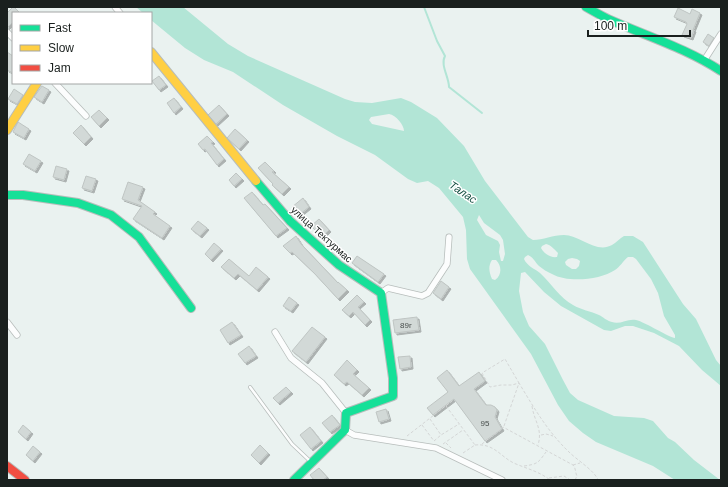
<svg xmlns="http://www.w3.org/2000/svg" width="728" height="487" font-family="Helvetica,sans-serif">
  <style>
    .water { fill: #b2e5d6; fill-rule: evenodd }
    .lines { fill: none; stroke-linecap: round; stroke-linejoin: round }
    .stream { stroke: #b2e5d6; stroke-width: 2 }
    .building { fill: #d2d9d7; stroke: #bfc5c3; filter: url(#shadow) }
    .lane-casing { stroke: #b7bdbb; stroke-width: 4 }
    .street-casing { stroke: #b7bdbb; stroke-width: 7 }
    .fast-casing { stroke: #b7bdbb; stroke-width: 10 }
    .slow-casing { stroke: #b7bdbb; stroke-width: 10 }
    .jam-casing { stroke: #b7bdbb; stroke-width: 10 }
    .path { stroke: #d4d6d6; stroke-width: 1; stroke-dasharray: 3 2; stroke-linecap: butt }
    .lane { stroke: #fcfdfd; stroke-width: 2.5 }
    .street { stroke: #fcfdfd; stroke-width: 5.5 }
    .fast { stroke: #16e098; stroke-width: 8 }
    .slow { stroke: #ffcf43; stroke-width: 8 }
    .jam { stroke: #f24e42; stroke-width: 8 }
    .labels { text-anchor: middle; stroke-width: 3; stroke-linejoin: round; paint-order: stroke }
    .number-label { font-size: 8px; fill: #484e4c }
    .street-label { font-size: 10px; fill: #1a201e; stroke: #fff }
    .water-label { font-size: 11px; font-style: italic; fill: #144e41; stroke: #fff }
  </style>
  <defs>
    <filter id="shadow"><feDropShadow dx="2" dy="2" stdDeviation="0" flood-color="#0004"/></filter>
  </defs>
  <rect width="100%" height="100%" fill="#eaf2f0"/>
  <!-- water -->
  <path class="water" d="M 136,7 L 183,7 L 228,44 L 248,56 L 345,99 L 355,102 L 372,103 L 401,98 L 411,102 L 437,118 L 464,146 L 485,181 L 528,237 L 533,240 C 543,240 553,235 564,235 C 580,235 596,254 612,245 C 616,243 620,238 624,236 L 633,236 L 643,242 L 683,304 L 696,319 L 716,360 L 721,366 L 721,386 L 702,370 L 679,346 L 654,333 L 633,326 L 625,326 L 611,331 L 604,330 L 561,306 L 544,292 L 525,272 L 521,273 L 519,291 L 523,312 L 529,326 L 545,344 L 563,380 L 570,393 L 578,400 L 614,416 L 644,418 L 653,421 L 668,438 L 675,442 L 694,460 L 720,480 L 675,480 L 653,466 L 596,442 L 583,433 L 569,421 L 558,405 L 531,354 L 470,269 L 467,259 L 466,230 L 463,217 L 439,188 L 428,181 L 417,183 L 408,179 L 375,155 L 337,136 L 283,105 L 233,72 L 204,60 L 185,48 L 151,20 L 151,13 L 143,13 ZM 389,114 C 396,115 404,125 404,131 L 372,124 L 369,120 L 371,117 ZM 479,215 L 484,223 L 500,235 L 503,240 L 505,254 L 503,261 L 501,261 L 499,252 L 500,245 L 498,241 L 486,235 L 477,220 ZM 546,244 C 551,245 554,249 558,253 L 557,257 C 551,258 544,254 541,248 L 542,246 ZM 528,255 C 533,257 535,262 539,266 C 543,269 547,272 552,274 C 568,283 600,280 615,270 C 620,267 623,261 628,257 L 633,257 L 636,259 L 651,279 L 658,293 L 664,316 L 675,335 L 675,338 C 670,338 645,322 636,320 C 628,318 620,325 612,322 C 607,321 603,317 599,315 C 591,311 581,310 573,305 C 560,298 551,283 540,273 C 535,269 527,266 524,259 L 525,257 ZM 572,258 L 577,259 L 580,261 L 579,266 L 576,269 L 572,269 L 566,265 L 565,262 L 568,259 ZM 492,260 L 496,260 C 502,266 502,275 495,280 L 492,279 C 489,272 488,266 492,260 Z"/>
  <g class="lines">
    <!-- stream -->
    <path class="stream" d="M 424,7 L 437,41 L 445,56 C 440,65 449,77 449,87 L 482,113"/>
  </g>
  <!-- building -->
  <g class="building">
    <path d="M 13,7 L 14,7 L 20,13 L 13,13 L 13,22 L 7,28 L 7,13 Z"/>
    <path d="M 678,8 L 690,14 L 692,9 L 700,13 L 693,30 L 694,30 L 691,38 L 682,35 L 687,24 L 686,22 L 674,17 Z"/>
    <path d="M 708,34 L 714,38 L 709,46 L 703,42 Z"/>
    <path d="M 7,52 L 13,56 L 13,73 L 7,70 Z"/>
    <path d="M 159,76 L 166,85 L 159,90 L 152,81 Z"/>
    <path d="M 42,86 L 49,90 L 42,102 L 34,97 Z"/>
    <path d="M 14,89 L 23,95 L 17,104 L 8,99 Z"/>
    <path d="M 174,98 L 181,107 L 174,113 L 167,103 Z"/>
    <path d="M 219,105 L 227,114 L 216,124 L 208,115 Z"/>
    <path d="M 99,110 L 107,118 L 99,126 L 91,117 Z"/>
    <path d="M 18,122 L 29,129 L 24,138 L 13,132 Z"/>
    <path d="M 81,125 L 91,137 L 84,144 L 73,133 Z"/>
    <path d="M 235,129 L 247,140 L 239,149 L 227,138 Z"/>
    <path d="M 207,136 L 213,142 L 211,143 L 224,159 L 217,165 L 205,149 L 203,150 L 198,144 Z"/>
    <path d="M 29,154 L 41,161 L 35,171 L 23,164 Z"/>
    <path d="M 265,162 L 274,171 L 272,172 L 289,187 L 282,194 L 272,185 L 273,184 L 258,168 Z"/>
    <path d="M 56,166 L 67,169 L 64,180 L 53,177 Z"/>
    <path d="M 236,173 L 242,179 L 234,186 L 229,180 Z"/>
    <path d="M 86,176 L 96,179 L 92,191 L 82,188 Z"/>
    <path d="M 128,182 L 143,187 L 138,200 L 155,212 L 153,214 L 170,226 L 162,238 L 133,219 L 142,206 L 122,199 Z"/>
    <path d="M 252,192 L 263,205 L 265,204 L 287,228 L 276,236 L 244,198 Z"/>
    <path d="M 303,198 L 309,207 L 299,215 L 292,207 Z"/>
    <path d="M 319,219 L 329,230 L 322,237 L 311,226 Z"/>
    <path d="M 198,221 L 207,228 L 200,236 L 191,229 Z"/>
    <path d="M 296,236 L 301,244 L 338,283 L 338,282 L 347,290 L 338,299 L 314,273 L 292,252 L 290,253 L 283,246 Z"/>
    <path d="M 214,243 L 221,249 L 211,260 L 205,254 Z"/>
    <path d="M 357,256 L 384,274 L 378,282 L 352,263 Z"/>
    <path d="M 229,259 L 249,276 L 256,267 L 268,277 L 257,290 L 238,274 L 234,278 L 221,267 Z"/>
    <path d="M 441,281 L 449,287 L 441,299 L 433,293 Z"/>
    <path d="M 357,295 L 364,302 L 358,307 L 370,320 L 365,325 L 353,312 L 349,316 L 342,310 Z"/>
    <path d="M 289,297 L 297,303 L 291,311 L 283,306 Z"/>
    <path d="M 417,317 L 419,330 L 395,333 L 393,320 Z"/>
    <path d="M 232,322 L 241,335 L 228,343 L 220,330 Z"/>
    <path d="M 312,327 L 325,337 L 306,362 L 292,351 Z"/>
    <path d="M 249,346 L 256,356 L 245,363 L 238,354 Z"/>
    <path d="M 410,356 L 411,367 L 400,369 L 398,357 Z"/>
    <path d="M 347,360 L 357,370 L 353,374 L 369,388 L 362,395 L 347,382 L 344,384 L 334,375 Z"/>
    <path d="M 447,370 L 459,386 L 479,372 L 485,381 L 474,389 L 486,405 L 491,405 L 495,407 L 497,410 L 495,417 L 502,429 L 485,441 L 454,399 L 433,415 L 427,408 L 448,392 L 437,378 Z"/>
    <path d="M 286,387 L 291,392 L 278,403 L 273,398 Z"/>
    <path d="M 386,409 L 389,419 L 379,422 L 376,412 Z"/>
    <path d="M 332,415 L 340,425 L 330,432 L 322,423 Z"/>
    <path d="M 23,425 L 31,432 L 26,439 L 18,432 Z"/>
    <path d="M 310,427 L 321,441 L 311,449 L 300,435 Z"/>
    <path d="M 260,445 L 268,453 L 259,463 L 251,455 Z"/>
    <path d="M 33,446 L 40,452 L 33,461 L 26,455 Z"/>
    <path d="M 319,468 L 327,477 L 323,480 L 314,480 L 310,475 Z"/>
  </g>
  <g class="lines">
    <!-- lane casing -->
    <g class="lane-casing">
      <path id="lane" d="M 250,387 L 292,444 L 310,461"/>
    </g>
    <!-- street casing -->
    <g class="street-casing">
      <g id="street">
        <path d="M 115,7 L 120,13"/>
        <path d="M 7,32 L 13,38"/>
        <path d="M 705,59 L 721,34"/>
        <path d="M 55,83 L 86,116"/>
        <path d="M 381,293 L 388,288 L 422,296 L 428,293 L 447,264 L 449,237"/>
        <path d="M 7,322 L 17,335"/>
        <path d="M 275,332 L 291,358 L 322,383 L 346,413"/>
        <path d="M 345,430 L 354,435 L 436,448 L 502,480"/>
      </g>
    </g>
    <!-- fast casing -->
    <g class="fast-casing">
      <g id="fast">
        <path d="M 586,7 C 593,11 600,15 608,19 C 646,36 686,48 721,71"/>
        <path d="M 256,181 L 290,221 L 339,265 L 381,293 L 393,378 L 393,396 L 346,413 L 345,430 L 294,480"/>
        <path d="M 7,195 L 23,195 L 78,203 L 111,215 L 139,237 L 191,308"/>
      </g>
    </g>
    <!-- slow casing -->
    <g class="slow-casing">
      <g id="slow">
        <path d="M 151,52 L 256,181"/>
        <path d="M 7,130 L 37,83"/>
      </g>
    </g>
    <!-- jam casing -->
    <g class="jam-casing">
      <path id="jam" d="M 7,466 L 25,480"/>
    </g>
    <!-- path -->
    <g class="path">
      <path d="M 446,406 L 475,445 L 463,453"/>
      <path d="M 532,406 C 534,421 543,429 538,445"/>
      <path d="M 430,419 L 441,435 L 459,424"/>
      <path d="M 422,425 L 434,441 L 441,435"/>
      <path d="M 504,426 L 519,383 L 505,359 L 482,373 L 490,387 L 501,385 L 512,385 L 519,383 C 534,408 548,432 569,452 C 577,460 595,471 598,480"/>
      <path d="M 541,435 L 546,434 L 553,436"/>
      <path d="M 407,436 L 452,401"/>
      <path d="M 446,443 L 451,448"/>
      <path d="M 443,444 L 463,430"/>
      <path d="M 482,444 L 503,427 L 573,465 C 576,468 575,472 577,476 L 575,480"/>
      <path d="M 475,445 C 495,443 501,458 516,464 C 528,469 540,472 550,480"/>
      <path d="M 573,465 L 580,463"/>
      <path d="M 524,466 C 538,464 538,463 546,452"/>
      <path d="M 549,478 L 564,476 L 570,480"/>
    </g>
    <!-- lane -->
    <use href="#lane" class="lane"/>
    <!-- street -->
    <use href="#street" class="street"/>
    <!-- fast -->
    <use href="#fast" class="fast"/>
    <!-- slow -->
    <use href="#slow" class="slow"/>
    <!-- jam -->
    <use href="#jam" class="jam"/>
  </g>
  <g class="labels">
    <!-- number labels -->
    <g class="number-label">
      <text x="406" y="328">89г</text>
      <text x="485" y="426">95</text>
    </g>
    <!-- street labels -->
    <g class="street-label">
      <text transform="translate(322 234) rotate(42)" y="4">улица Тектурмас</text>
    </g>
    <!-- water labels -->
    <g class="water-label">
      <text transform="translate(463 192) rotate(34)" y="4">Талас</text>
    </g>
  </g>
  <!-- border -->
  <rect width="728" height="487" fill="none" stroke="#1a201e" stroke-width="16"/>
  <!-- legend -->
  <rect x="12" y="12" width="140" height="72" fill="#ffffff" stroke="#a3a6a5"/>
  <rect x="20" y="25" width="20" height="6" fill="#16e098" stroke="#a3a6a5"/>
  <text x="48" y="32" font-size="12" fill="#1a201e">Fast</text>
  <rect x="20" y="45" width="20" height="6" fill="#ffcf43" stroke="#a3a6a5"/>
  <text x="48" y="52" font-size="12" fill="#1a201e">Slow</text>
  <rect x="20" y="65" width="20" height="6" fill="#f24e42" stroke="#a3a6a5"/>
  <text x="48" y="72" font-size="12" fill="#1a201e">Jam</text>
  <!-- scale -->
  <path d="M588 30v6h102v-6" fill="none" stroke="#1a201e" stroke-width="2"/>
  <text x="594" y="30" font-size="12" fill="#1a201e" stroke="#ffffff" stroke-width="3" paint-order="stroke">100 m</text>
</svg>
